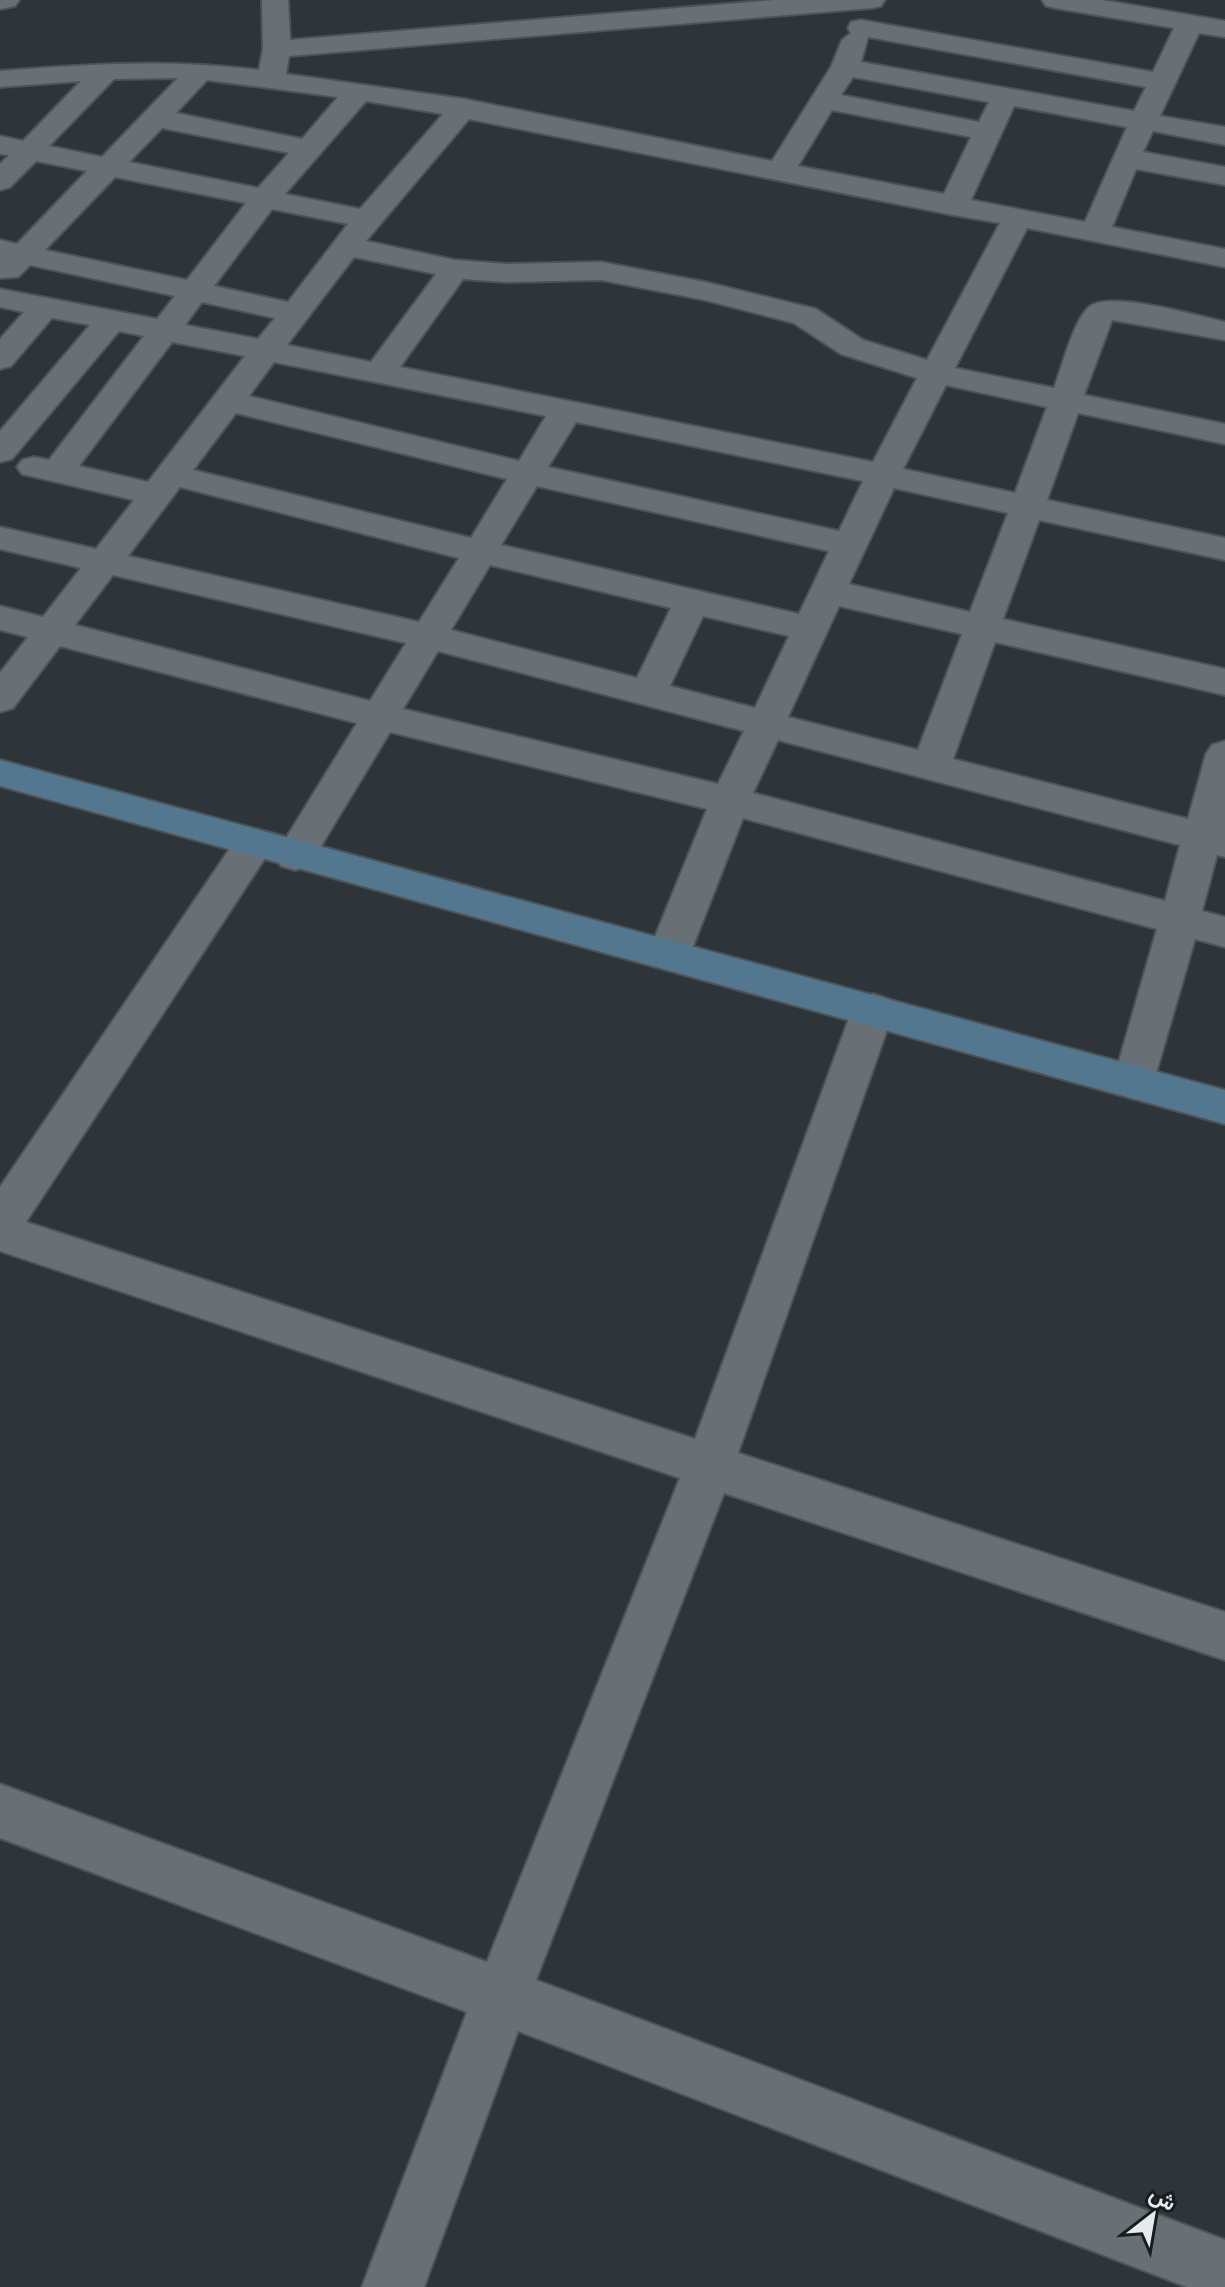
<svg xmlns="http://www.w3.org/2000/svg" width="1225" height="2287" font-family="'Fira Sans Condensed',Vazirmatn,sans-serif">
  <style>
    .lines { fill: none; stroke-linecap: round; stroke-linejoin: round }
    .street-casing { stroke: #4c5256; stroke-width: 4 }
    .secondary-casing { stroke: #4c5256; stroke-width: 4 }
    .street { fill: #687076; fill-rule: evenodd }
    .secondary { fill: #53778f; fill-rule: evenodd }
  </style>
  <rect width="100%" height="100%" fill="#2e353a"/>
  <g class="lines">
    <!-- street casing -->
    <g class="street-casing">
      <g id="street">
        <path d="M 0,0 L 19,0 L 15,6 L 0,9 Z"/>
        <path d="M 262,0 L 288,0 L 290,40 L 775,0 L 885,0 L 881,6 L 872,8 L 289,56 L 286,74 L 464,99 L 772,161 L 831,67 L 842,40 L 851,33 L 848,28 L 851,22 L 861,20 L 1153,72 L 1174,28 L 1055,8 L 1046,6 L 1042,0 L 1102,0 L 1225,21 L 1225,37 L 1199,33 L 1160,116 L 1225,127 L 1225,145 L 1153,131 L 1143,152 L 1225,167 L 1225,185 L 1136,169 L 1112,227 L 1225,249 L 1225,267 L 1027,228 L 955,368 L 1054,388 C 1062,368 1073,321 1089,307 C 1110,290 1198,316 1225,322 L 1225,340 L 1112,320 L 1084,395 L 1225,424 L 1225,444 L 1078,413 L 1047,500 L 1225,538 L 1225,560 L 1039,520 L 1003,619 L 1225,669 L 1225,695 L 995,642 L 953,759 L 1188,819 L 1206,754 L 1212,745 L 1225,741 L 1225,857 L 1217,855 L 1202,911 L 1225,917 L 1225,947 L 1195,939 L 1150,1094 L 1135,1099 L 1120,1094 L 1113,1082 L 1157,929 L 743,818 L 690,954 L 684,965 L 669,970 L 654,965 L 648,954 L 707,809 L 390,732 L 309,866 L 295,870 L 281,866 L 275,856 L 357,723 L 60,646 L 13,708 L 0,712 L 0,673 L 28,637 L 0,630 L 0,606 L 43,617 L 81,568 L 0,549 L 0,527 L 96,549 L 134,500 L 22,474 L 17,467 L 22,460 L 34,457 L 49,460 L 144,336 L 119,331 L 12,459 L 0,462 L 0,431 L 90,325 L 52,318 L 11,366 L 0,369 L 0,339 L 24,312 L 0,307 L 0,289 L 157,319 L 175,296 L 30,265 L 18,277 L 0,278 L 0,240 L 17,244 L 87,171 L 36,161 L 10,187 L 0,190 L 0,164 L 9,155 L 0,154 L 0,136 L 23,141 L 81,81 L 0,87 L 0,71 C 90,64 169,59 259,70 L 263,49 ZM 868,37 L 1146,87 L 1134,111 L 861,62 ZM 853,77 L 989,102 L 979,122 L 841,95 ZM 178,78 L 102,157 L 49,146 L 114,79 ZM 207,80 L 338,97 L 302,139 L 176,113 ZM 366,101 L 443,114 L 360,209 L 285,194 ZM 1014,106 L 1127,127 L 1085,222 L 971,200 ZM 832,110 L 971,137 L 944,194 L 798,166 ZM 469,119 L 953,215 L 1000,223 L 927,360 L 863,340 L 816,309 L 705,282 L 601,262 L 506,264 L 455,260 L 366,241 ZM 162,128 L 289,153 L 258,188 L 129,162 ZM 115,177 L 246,203 L 187,280 L 45,250 ZM 272,209 L 348,224 L 288,302 L 214,286 ZM 354,257 L 436,274 L 371,362 L 287,345 ZM 463,279 L 506,282 L 601,280 L 705,300 L 794,323 L 841,354 L 917,378 L 873,462 L 400,367 ZM 202,302 L 275,318 L 258,339 L 185,325 ZM 172,342 L 245,356 L 148,482 L 79,466 ZM 274,362 L 546,416 L 519,461 L 249,396 ZM 946,385 L 1047,407 L 1015,493 L 903,469 ZM 236,413 L 507,479 L 471,538 L 193,470 ZM 576,422 L 863,481 L 839,531 L 548,467 ZM 537,486 L 829,551 L 799,614 L 501,545 ZM 180,487 L 459,558 L 419,622 L 128,556 ZM 894,488 L 1008,513 L 970,612 L 849,584 ZM 490,565 L 671,608 L 637,678 L 451,630 ZM 113,575 L 406,643 L 370,701 L 75,625 ZM 839,606 L 962,634 L 918,750 L 788,717 ZM 703,616 L 789,636 L 755,708 L 670,686 ZM 438,651 L 744,731 L 718,784 L 403,709 ZM 778,740 L 1180,845 L 1165,901 L 753,793 Z"/>
        <path d="M 253,831 L 267,835 L 273,845 L 267,855 L 26,1222 L 695,1439 L 852,1010 L 858,999 L 873,994 L 888,999 L 894,1010 L 738,1453 L 1225,1612 L 1225,1660 L 724,1493 L 536,1980 L 1225,2240 L 1225,2287 L 1187,2287 L 518,2031 L 424,2287 L 362,2287 L 467,2012 L 0,1838 L 0,1784 L 487,1962 L 680,1478 L 0,1251 L 0,1187 L 239,835 Z"/>
      </g>
    </g>
    <!-- secondary casing -->
    <g class="secondary-casing">
      <path id="secondary" d="M 0,760 L 1225,1090 L 1225,1124 L 0,786 Z"/>
    </g>
    <!-- street -->
    <use href="#street" class="street"/>
    <!-- secondary -->
    <use href="#secondary" class="secondary"/>
  </g>
  <!-- north arrow -->
  <g transform="translate(1153 2215) rotate(31)" stroke="#191c1e" stroke-width="6" paint-order="stroke">
  <path d="M0-6L14 30L0 20L-14 30Z" fill="#e5eaed"/>
  <text y="-12" font-size="22" font-weight="bold" text-anchor="middle" fill="#e5eaed">ش</text>
  </g>
</svg>
